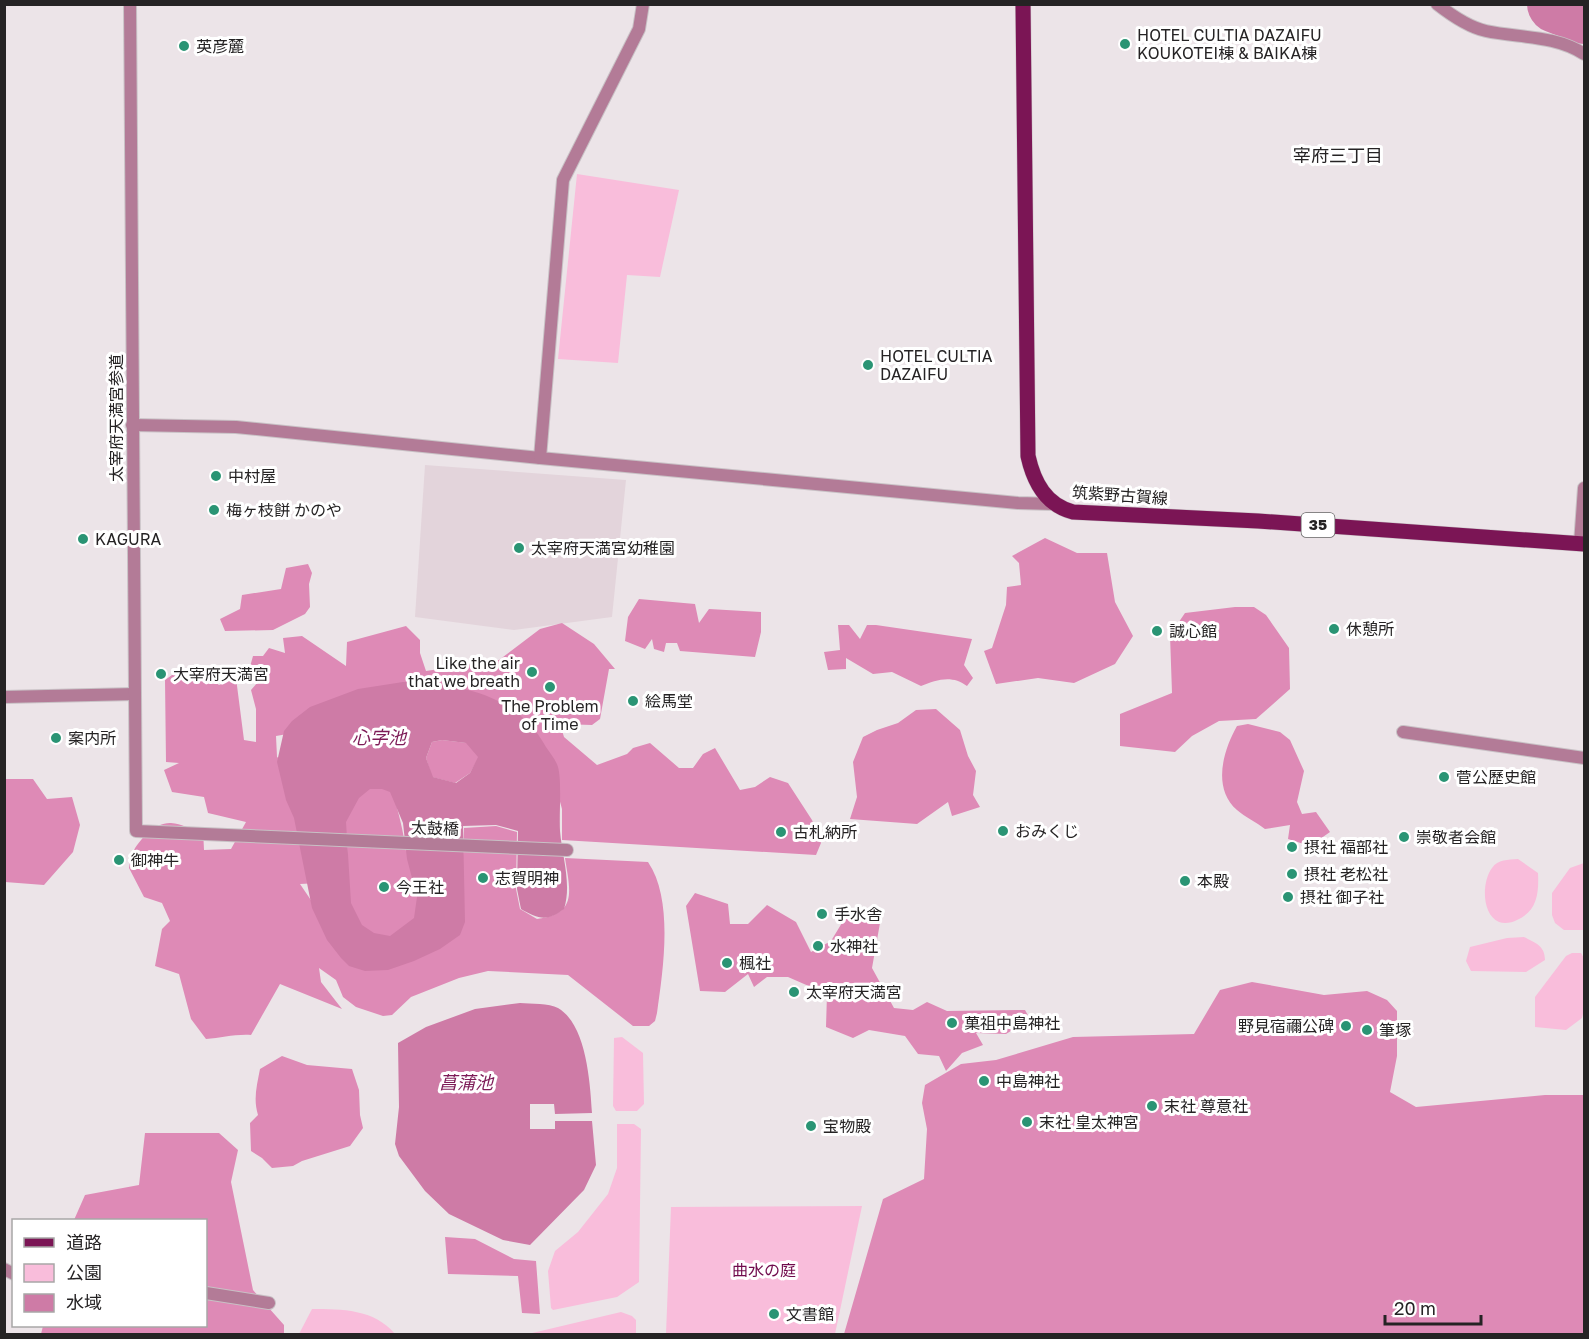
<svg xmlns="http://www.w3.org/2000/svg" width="1589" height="1339" font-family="'Golos Text','Noto Sans JP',sans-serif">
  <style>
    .built { fill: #e3d4db }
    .green { fill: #f9bddb }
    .forest { fill: #de8ab6; fill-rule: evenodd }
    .water { fill: #ce7ba6; fill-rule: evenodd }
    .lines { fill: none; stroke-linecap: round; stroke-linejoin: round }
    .river { stroke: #ce7ba6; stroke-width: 58 }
    .lane-casing { stroke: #c8c1c5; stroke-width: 14 }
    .street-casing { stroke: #c8c1c5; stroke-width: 14 }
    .primary-casing { stroke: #c8c1c5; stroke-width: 16 }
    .lane { stroke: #b37b97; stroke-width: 12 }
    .street { stroke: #b37b97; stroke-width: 12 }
    .primary { stroke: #7b1555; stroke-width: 15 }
    .poi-dot { fill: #2a9474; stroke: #fff; stroke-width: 2 }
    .labels { text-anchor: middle; stroke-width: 6; stroke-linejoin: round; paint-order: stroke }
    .shield { fill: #fff; stroke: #666566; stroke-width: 1.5 }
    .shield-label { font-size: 15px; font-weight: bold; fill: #252324 }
    .poi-label { font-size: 16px; fill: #252324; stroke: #fff; text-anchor: start }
    .street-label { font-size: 16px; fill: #252324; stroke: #fff }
    .park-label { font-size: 16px; fill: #700a4c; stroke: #fff }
    .neighbourhood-label { font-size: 18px; fill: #252324; stroke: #fff }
    .water-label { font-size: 18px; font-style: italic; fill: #7d1b57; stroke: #fff }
  </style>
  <rect width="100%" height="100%" fill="#ece4e8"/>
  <!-- built -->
  <path class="built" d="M 425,465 L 626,480 L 612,617 L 514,630 L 415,617 Z"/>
  <!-- green -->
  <g class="green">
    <path d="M 577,174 L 679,190 L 660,277 L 627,275 L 618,363 L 558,359 Z"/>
    <path d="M 1518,859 L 1538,873 C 1539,894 1537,911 1517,920 C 1512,923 1504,924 1499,922 C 1481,914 1482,881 1492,868 C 1498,859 1508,860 1518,859 Z"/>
    <path d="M 1584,863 L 1584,930 L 1564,930 L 1555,923 L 1552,915 L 1552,893 L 1570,868 Z"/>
    <path d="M 1524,937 C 1536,943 1545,946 1545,960 L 1526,972 L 1471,971 L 1466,961 L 1470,947 L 1507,938 Z"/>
    <path d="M 1572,953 L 1581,953 L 1584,958 L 1584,1010 L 1582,1018 L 1566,1030 L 1535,1027 L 1535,997 L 1566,956 Z"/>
    <path d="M 622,1037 L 643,1053 L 644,1104 L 637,1111 L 616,1111 L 613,1106 L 614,1038 Z"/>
    <path d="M 617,1124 L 634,1124 L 641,1129 L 639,1282 L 617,1297 L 553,1310 L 551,1308 L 548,1271 L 555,1251 L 578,1232 L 608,1194 L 617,1168 Z"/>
    <path d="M 862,1206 L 835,1334 L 666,1334 L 671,1207 Z"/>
    <path d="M 312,1309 C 342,1309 374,1309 395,1334 L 299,1334 Z"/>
    <path d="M 621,1312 L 632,1316 L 636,1320 L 636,1334 L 528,1334 Z"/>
  </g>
  <!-- forest -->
  <g class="forest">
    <path d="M 1045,538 L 1077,553 L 1107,553 L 1115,602 L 1133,636 L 1115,664 L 1074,683 L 1038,678 L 996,684 L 984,651 L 992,648 L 1006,605 L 1007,587 L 1021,585 L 1019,563 L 1012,556 Z"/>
    <path d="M 308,564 L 312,573 L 309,584 L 310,607 L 305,614 L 273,630 L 225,631 L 220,619 L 240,609 L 242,595 L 281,589 L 286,568 Z"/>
    <path d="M 639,599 L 695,604 L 699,623 L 709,609 L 761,612 L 761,632 L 755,657 L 680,651 L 677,643 L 666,643 L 664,652 L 654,649 L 652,639 L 645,649 L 625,641 L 628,617 Z"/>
    <path d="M 1235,607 L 1254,607 L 1266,615 L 1289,648 L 1290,689 L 1256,719 L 1219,721 L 1192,736 L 1175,752 L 1120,746 L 1120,714 L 1172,693 L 1170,635 L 1185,613 Z"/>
    <path d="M 562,623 L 594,644 L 615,669 L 609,669 L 600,719 L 592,725 L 560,724 L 564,737 L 597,765 L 627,754 L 633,748 L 650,743 L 679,768 L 693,768 L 703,754 L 715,748 L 740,790 L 755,787 L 770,777 L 788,783 L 812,820 L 821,843 L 816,855 L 562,840 L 562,809 L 550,765 L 510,723 L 293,733 L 276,736 L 277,757 L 300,773 L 384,760 C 392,791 402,820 406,851 L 463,855 L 464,828 L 496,826 L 517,832 L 516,889 L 520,909 L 537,919 C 578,914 570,891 565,858 L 648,862 C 674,900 663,970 657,1013 L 655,1021 L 649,1026 L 633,1026 L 568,975 L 488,971 L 459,978 L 411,997 L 392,1015 L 383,1016 L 356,1007 L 343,997 L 336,980 L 319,968 L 321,982 L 342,1009 L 280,984 L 251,1035 C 235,1034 221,1038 206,1039 L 191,1019 L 179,974 L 155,966 L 162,929 L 170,921 L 162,903 L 144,897 L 129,868 C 130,862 131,855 134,850 C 141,838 156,822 171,823 C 183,824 189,830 203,829 L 204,850 L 231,849 L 246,822 L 208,813 L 204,797 L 172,792 L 164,770 L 179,763 L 166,762 L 165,680 L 179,670 L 190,683 L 202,672 L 219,685 L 236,678 L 244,740 L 256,742 L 256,709 L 251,690 L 258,682 L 248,674 L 253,656 L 263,656 L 269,648 L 285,653 L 283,638 L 302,636 L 346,666 L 347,642 L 406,626 L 420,640 L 420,653 L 426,671 L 499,660 L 540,629 ZM 347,833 L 348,898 L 319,912 L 300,884 L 320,883 Z"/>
    <path d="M 838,625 L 849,625 L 860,639 L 867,625 L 876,625 L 972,639 L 964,665 L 973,678 L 967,686 C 953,675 937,679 921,686 L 892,672 L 873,674 L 846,658 L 846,669 L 828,670 L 824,652 L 840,650 Z"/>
    <path d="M 936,709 L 960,730 L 968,756 L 976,771 L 973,795 L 980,807 L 952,816 L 948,802 L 917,824 L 850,819 L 857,797 L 853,762 L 863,737 L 877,730 L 898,723 L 916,710 Z"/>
    <path d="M 1248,724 L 1280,732 L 1290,740 L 1304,771 L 1297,802 L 1302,814 L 1316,812 L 1330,832 L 1310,846 L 1288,839 L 1290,825 L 1265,829 C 1256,822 1245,817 1237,810 C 1212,788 1223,751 1237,726 Z"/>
    <path d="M 442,740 L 467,743 L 479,757 L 470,773 L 455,783 L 432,777 L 426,758 L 432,742 Z"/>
    <path d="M 4,779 L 33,779 L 47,799 L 72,797 L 80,825 L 73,852 L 44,885 L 5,882 Z"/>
    <path d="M 695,893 L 728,904 L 730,924 L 748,924 L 767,905 L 796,922 L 811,952 L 831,941 L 851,908 L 874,916 L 880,923 L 872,968 L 894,1008 L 913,1010 L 927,1002 L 947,1011 L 1025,1010 L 1030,1019 L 1006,1034 L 976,1033 L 983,1045 L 962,1053 L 946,1071 L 939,1056 L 918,1054 L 905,1036 L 869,1030 L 853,1038 L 826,1027 L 827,994 L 788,977 L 767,977 L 754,987 L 748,974 L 725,992 L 700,991 L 686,906 Z"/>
    <path d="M 1252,982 L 1324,995 L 1367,991 L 1387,1000 L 1397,1011 L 1397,1056 L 1390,1092 L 1416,1107 L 1545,1095 L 1584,1095 L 1584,1334 L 844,1334 L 883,1199 L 924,1179 L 927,1129 L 922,1103 L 925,1085 L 961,1064 L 996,1060 L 1073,1037 L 1194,1034 L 1220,990 Z"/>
    <path d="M 282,1056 L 307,1065 L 352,1069 L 359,1090 L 360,1115 L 363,1128 L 350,1146 L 302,1161 L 293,1166 L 272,1168 L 262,1158 L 251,1151 L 250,1123 L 258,1115 C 253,1099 257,1085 260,1069 Z"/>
    <path d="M 145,1133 L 219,1133 L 238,1150 L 231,1182 L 253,1290 L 284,1325 L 284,1334 L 41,1334 L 43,1326 L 206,1326 L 206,1220 L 74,1220 L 85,1195 L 139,1185 Z"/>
    <path d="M 445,1237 L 475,1239 L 514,1259 L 536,1261 L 540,1314 L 522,1313 L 518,1276 L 448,1274 Z"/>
  </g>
  <!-- water -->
  <g class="water">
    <path d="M 403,682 C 459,684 516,693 546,747 C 550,753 556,760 558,767 C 562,781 559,814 560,831 C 562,856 572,884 564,909 C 547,922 538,919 521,909 L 517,889 L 518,831 L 496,825 L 463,826 L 465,922 L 460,935 L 440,949 L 414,961 L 388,970 L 365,971 L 349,966 L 341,958 L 327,940 L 312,908 L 294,818 L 286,800 L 277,762 L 284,731 L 292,721 L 310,707 L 358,689 ZM 442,740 L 466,743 L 478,757 L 470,773 L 456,783 L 433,777 L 426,758 L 432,742 ZM 370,789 L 382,789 L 390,792 L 403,823 L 407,859 L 417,897 L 414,918 L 390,936 L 374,933 L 362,925 L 351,903 L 346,822 L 359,798 Z"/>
    <path d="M 520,1003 C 531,1004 549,1003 558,1008 C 587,1025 590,1084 592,1113 L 555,1114 L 554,1104 L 530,1104 L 530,1129 L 555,1129 L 555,1121 L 592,1121 L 596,1165 L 584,1190 L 530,1245 L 503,1240 L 449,1214 L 425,1191 L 399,1156 L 395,1144 L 399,1107 L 398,1043 L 426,1027 L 475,1009 Z"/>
  </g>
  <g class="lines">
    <!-- river -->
    <path class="river" d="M 1556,4 L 1584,15"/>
    <!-- lane casing -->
    <g class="lane-casing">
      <g id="lane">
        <path d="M 132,425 L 236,427 L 540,458"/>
        <path d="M 1580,544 L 1584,488"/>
        <path d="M 4,697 L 135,694"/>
        <path d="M 1403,732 L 1584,758"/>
        <path d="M 4,1269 L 14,1274"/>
        <path d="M 206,1293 L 269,1303"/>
      </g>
    </g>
    <!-- street casing -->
    <g class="street-casing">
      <g id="street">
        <path d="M 130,4 L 136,831 L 567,850"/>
        <path d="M 643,4 L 639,29 L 563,180 L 540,458 L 1018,503 L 1054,504"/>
        <path d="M 1437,4 C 1451,15 1468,27 1486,31 C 1518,38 1555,35 1584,54"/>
      </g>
    </g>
    <!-- primary casing -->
    <g class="primary-casing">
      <path id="primary" d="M 1023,4 L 1028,456 C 1034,483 1046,505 1073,512 L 1258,521 L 1584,544"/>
    </g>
    <!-- lane -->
    <use href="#lane" class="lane"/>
    <!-- street -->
    <use href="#street" class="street"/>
    <!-- primary -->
    <use href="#primary" class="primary"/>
  </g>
  <!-- markers -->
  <g class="poi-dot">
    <circle cx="1125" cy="44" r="6"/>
    <circle cx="184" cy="46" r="6"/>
    <circle cx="868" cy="365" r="6"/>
    <circle cx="216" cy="476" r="6"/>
    <circle cx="214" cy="510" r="6"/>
    <circle cx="83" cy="539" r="6"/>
    <circle cx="519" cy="548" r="6"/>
    <circle cx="1334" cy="629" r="6"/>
    <circle cx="1157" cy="631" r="6"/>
    <circle cx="532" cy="672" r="6"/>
    <circle cx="161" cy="674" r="6"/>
    <circle cx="550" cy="687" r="6"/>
    <circle cx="633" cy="701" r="6"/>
    <circle cx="56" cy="738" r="6"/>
    <circle cx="1444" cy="777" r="6"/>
    <circle cx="1003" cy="831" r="6"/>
    <circle cx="781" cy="832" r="6"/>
    <circle cx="1404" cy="837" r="6"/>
    <circle cx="1292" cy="847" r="6"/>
    <circle cx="119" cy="860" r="6"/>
    <circle cx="1292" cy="874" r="6"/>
    <circle cx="483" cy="878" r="6"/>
    <circle cx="1185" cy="881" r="6"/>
    <circle cx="384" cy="887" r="6"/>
    <circle cx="1288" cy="897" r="6"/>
    <circle cx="822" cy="914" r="6"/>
    <circle cx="818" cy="946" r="6"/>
    <circle cx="727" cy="963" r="6"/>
    <circle cx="794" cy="992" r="6"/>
    <circle cx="952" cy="1023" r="6"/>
    <circle cx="1346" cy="1026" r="6"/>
    <circle cx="1367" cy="1030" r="6"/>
    <circle cx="984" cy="1081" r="6"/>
    <circle cx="1152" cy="1106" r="6"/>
    <circle cx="1027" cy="1122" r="6"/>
    <circle cx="811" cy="1126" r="6"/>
    <circle cx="774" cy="1314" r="6"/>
  </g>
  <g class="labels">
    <!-- shield labels -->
    <rect class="shield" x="1301.5" y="513" width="33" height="24" rx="4.5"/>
    <g class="shield-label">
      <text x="1318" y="530">35</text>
    </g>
    <!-- poi labels -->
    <g class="poi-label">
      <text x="1137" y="41">HOTEL CULTIA DAZAIFU<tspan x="1137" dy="18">KOUKOTEI棟 &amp; BAIKA棟</tspan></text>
      <text x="196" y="52">英彦麓</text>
      <text x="880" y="362">HOTEL CULTIA<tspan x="880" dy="18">DAZAIFU</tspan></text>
      <text x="228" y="482">中村屋</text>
      <text x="226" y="516">梅ヶ枝餅 かのや</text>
      <text x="95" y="545">KAGURA</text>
      <text x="531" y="554">太宰府天満宮幼稚園</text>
      <text x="1346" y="635">休憩所</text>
      <text x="1169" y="637">誠心館</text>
      <text x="520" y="669" text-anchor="end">Like the air<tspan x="520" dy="18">that we breath</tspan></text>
      <text x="173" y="680">大宰府天満宮</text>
      <text x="645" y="707">絵馬堂</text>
      <text x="550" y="712" text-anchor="middle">The Problem<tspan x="550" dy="18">of Time</tspan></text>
      <text x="68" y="744">案内所</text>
      <text x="1456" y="783">菅公歷史館</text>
      <text x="1015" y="837">おみくじ</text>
      <text x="793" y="838">古札納所</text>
      <text x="1416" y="843">崇敬者会館</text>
      <text x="1304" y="853">摂社 福部社</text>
      <text x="131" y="866">御神牛</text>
      <text x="1304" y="880">摂社 老松社</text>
      <text x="495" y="884">志賀明神</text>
      <text x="1197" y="887">本殿</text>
      <text x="396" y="893">今王社</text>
      <text x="1300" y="903">摂社 御子社</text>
      <text x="834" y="920">手水舎</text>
      <text x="830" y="952">水神社</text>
      <text x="739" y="969">楓社</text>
      <text x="806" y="998">太宰府天満宮</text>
      <text x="964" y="1029">菓祖中島神社</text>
      <text x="1334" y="1032" text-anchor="end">野見宿禰公碑</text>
      <text x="1379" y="1036">筆塚</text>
      <text x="996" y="1087">中島神社</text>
      <text x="1164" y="1112">末社 尊意社</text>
      <text x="1039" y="1128">末社 皇太神宮</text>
      <text x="823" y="1132">宝物殿</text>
      <text x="786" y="1320">文書館</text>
    </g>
    <!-- street labels -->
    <g class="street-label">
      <text transform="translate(116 418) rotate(-90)" y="6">太宰府天満宮参道</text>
      <text transform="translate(1120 495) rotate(4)" y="6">筑紫野古賀線</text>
      <text transform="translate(435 828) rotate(2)" y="6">太鼓橋</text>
    </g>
    <!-- park labels -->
    <g class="park-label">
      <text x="764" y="1276">曲水の庭</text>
    </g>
    <!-- neighbourhood labels -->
    <g class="neighbourhood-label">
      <text x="1338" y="162">宰府三丁目</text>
    </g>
    <!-- water labels -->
    <g class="water-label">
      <text x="379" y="744">心字池</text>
      <text x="466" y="1089">菖蒲池</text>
    </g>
  </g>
  <!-- border -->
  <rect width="1589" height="1339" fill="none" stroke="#252324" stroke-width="12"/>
  <!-- legend -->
  <rect x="12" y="1219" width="195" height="108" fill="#ffffff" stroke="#a8a7a7" stroke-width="1.5"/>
  <rect x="24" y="1238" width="30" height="9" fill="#7b1555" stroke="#a8a7a7" stroke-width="1.5"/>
  <text x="66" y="1249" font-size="18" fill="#252324">道路</text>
  <rect x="24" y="1264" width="30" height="18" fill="#f9bddb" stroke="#a8a7a7" stroke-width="1.5"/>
  <text x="66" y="1279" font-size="18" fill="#252324">公園</text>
  <rect x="24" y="1294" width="30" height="18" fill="#ce7ba6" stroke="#a8a7a7" stroke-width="1.5"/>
  <text x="66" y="1309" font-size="18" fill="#252324">水域</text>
  <!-- scale -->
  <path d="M1385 1315v9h96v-9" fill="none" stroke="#252324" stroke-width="3"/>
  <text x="1394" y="1315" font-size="18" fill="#252324" stroke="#ffffff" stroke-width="4.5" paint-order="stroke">20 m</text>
</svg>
